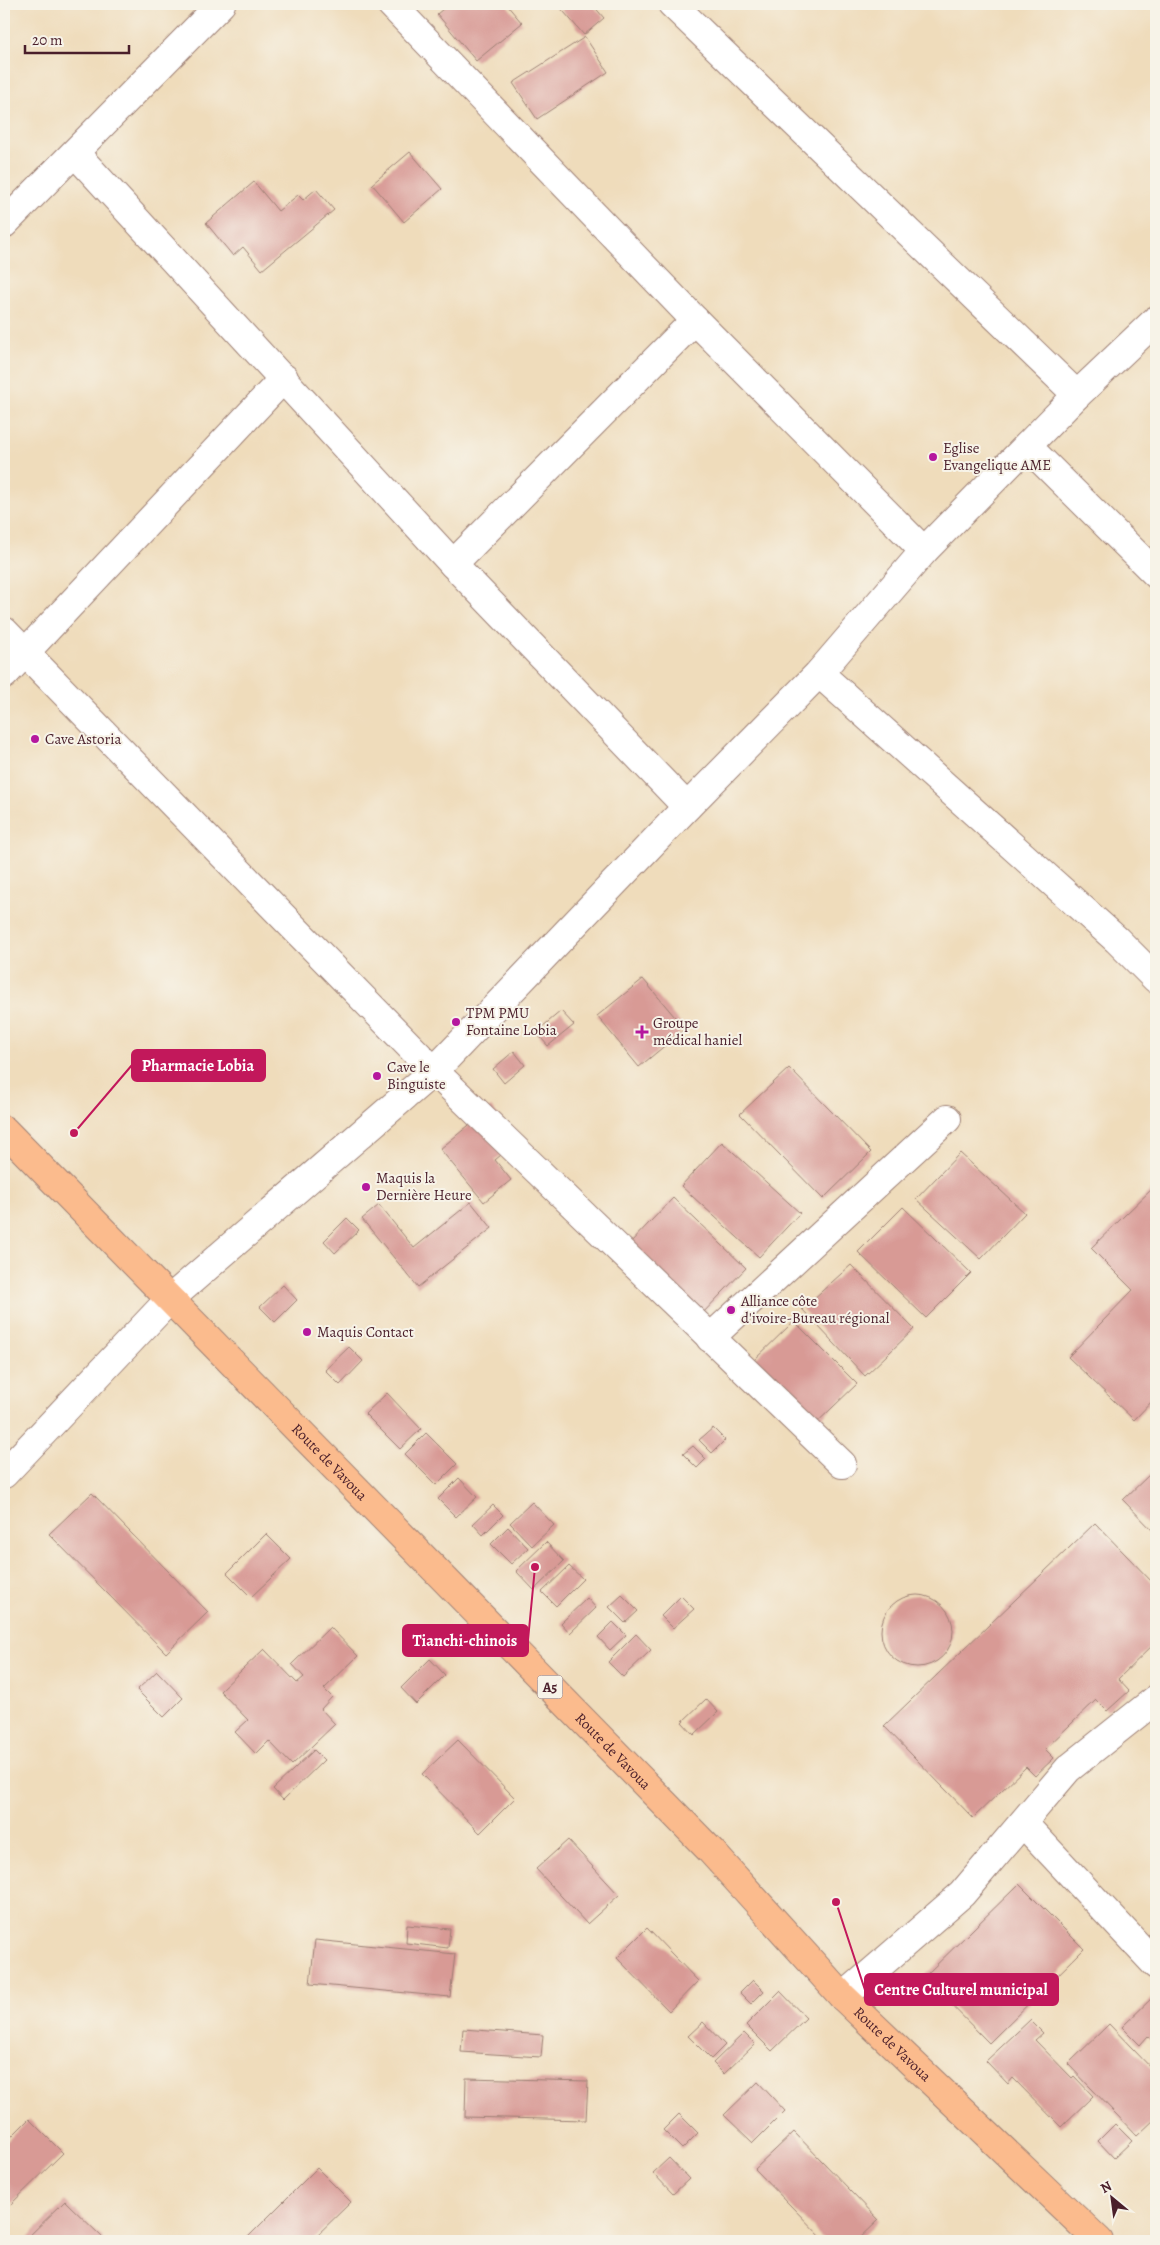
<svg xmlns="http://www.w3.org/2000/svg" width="1160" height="2245" font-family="Alegreya,serif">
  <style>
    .building { fill: #d89a95 }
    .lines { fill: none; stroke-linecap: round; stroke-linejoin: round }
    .minor-casing { stroke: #9c7e73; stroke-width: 30 }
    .primary-casing { stroke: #9c7e73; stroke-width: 30 }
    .minor { stroke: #fff; stroke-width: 28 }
    .primary { stroke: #fbbb8d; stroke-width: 28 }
    .poi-dot { fill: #b5179e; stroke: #f7f3e8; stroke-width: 2 }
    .labels { text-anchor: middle; stroke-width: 4; stroke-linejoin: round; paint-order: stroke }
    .shield { fill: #f7f3e8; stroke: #7e5f64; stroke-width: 1 }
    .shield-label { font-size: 14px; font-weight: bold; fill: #4a1f2b }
    .poi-label { font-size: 15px; fill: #4a1f2b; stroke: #f7f3e8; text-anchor: start }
    .street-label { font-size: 15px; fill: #4a1f2b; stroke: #f7f3e8 }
    .leader { fill: none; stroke: #c2185b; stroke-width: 2 }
    .callout-dot { fill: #c2185b; stroke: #f7f3e8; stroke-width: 2 }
    .callout { fill: #c2185b; stroke: #c2185b; stroke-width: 2 }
    .callout-label { font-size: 16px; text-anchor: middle; font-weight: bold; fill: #fff }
  </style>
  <rect width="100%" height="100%" fill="#f7f3e8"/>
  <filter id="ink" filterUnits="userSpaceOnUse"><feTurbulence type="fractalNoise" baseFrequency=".02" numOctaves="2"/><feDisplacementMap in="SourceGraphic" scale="10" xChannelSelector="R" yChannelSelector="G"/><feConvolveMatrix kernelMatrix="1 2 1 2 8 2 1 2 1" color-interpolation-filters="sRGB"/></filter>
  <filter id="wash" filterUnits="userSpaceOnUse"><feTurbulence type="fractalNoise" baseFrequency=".0096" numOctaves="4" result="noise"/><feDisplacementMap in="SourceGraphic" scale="20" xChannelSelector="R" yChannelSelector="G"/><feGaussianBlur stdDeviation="1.12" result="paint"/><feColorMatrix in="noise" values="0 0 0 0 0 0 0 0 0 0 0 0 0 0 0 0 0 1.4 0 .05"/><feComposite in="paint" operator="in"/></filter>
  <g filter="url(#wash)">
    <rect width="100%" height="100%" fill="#efdcbb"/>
    <g id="blocks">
      <!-- building -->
      <g class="building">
        <path d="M 449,4 L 506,4 L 522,23 L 476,61 L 437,14 Z"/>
        <path d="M 557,4 L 592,4 L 604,18 L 584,35 Z"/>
        <path d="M 585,37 L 608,72 L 537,119 L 513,83 Z"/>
        <path d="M 410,152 L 442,189 L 404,222 L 372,184 Z"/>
        <path d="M 254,182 L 278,211 L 298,195 L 303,200 L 316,189 L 334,210 L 262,270 L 243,247 L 233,256 L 206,223 Z"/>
        <path d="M 643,979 L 685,1029 L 639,1067 L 597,1016 Z"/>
        <path d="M 561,1011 L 574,1025 L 548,1046 L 536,1032 Z"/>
        <path d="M 514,1051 L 525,1065 L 504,1083 L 493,1069 Z"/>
        <path d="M 789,1068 L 871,1152 L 823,1199 L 740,1114 Z"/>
        <path d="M 491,1107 L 519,1140 L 495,1160 L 511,1180 L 484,1202 L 440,1149 Z"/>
        <path d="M 722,1142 L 800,1213 L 759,1257 L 681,1186 Z"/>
        <path d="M 960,1153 L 1025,1213 L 981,1259 L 916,1199 Z"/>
        <path d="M 1156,1185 L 1156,1397 L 1134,1420 L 1068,1357 L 1133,1290 L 1091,1248 Z"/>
        <path d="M 673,1198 L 746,1268 L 700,1316 L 627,1246 Z"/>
        <path d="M 471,1202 L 492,1228 L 418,1287 L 362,1219 L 379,1205 L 414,1248 Z"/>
        <path d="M 903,1207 L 971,1273 L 926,1318 L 858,1252 Z"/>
        <path d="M 347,1218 L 359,1230 L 335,1253 L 324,1241 Z"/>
        <path d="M 851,1265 L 914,1329 L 865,1376 L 802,1309 Z"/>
        <path d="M 283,1285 L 297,1300 L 275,1322 L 260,1307 Z"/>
        <path d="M 794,1321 L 857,1384 L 809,1430 L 746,1368 Z"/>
        <path d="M 349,1347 L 363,1361 L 340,1385 L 325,1370 Z"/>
        <path d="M 387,1393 L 421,1429 L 400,1449 L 365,1414 Z"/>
        <path d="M 713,1428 L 725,1440 L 712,1453 L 699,1440 Z"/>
        <path d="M 426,1433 L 457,1464 L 436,1485 L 405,1454 Z"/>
        <path d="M 693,1446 L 706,1459 L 697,1468 L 683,1454 Z"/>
        <path d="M 1151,1473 L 1156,1479 L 1156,1534 L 1123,1500 Z"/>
        <path d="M 459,1478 L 477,1497 L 456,1517 L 438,1499 Z"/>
        <path d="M 92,1493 L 208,1612 L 166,1653 L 49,1534 Z"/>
        <path d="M 532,1502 L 554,1525 L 532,1546 L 510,1523 Z"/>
        <path d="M 493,1505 L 503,1515 L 483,1535 L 473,1524 Z"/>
        <path d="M 1095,1523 L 1156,1586 L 1156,1642 L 1118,1679 L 1129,1691 L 1107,1711 L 1096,1700 L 1045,1749 L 1054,1758 L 1035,1776 L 1026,1767 L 973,1818 L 884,1726 Z"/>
        <path d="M 508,1527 L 528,1548 L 511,1564 L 491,1544 Z"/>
        <path d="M 266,1534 L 291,1559 L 251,1597 L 227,1573 Z"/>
        <path d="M 546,1542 L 564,1561 L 534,1590 L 516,1571 Z"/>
        <path d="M 569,1566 L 583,1579 L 556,1606 L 542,1592 Z"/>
        <path d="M 622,1595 L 638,1611 L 625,1623 L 609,1607 Z"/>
        <circle cx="917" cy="1631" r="36"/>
        <path d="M 681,1596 L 694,1609 L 673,1628 L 661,1616 Z"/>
        <path d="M 587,1598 L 596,1608 L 570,1633 L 561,1623 Z"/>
        <path d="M 613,1622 L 626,1635 L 610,1650 L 598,1637 Z"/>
        <path d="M 330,1627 L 358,1656 L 324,1689 L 332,1697 L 321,1709 L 335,1724 L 292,1765 L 269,1741 L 256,1754 L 235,1732 L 248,1720 L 220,1691 L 264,1649 L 297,1683 L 304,1677 L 292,1664 Z"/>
        <path d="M 636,1634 L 651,1650 L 623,1677 L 608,1662 Z"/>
        <path d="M 430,1659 L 445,1675 L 416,1704 L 401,1688 Z"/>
        <path d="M 157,1671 L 183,1698 L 164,1717 L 137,1690 Z"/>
        <path d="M 706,1699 L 718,1712 L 694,1735 L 682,1722 Z"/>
        <path d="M 458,1740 L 515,1798 L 480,1833 L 422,1774 Z"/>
        <path d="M 314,1750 L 324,1760 L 283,1800 L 273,1789 Z"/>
        <path d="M 568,1840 L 619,1895 L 587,1924 L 536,1869 Z"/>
        <path d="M 1019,1884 L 1084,1949 L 989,2043 L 924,1977 Z"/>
        <path d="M 407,1925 L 450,1929 L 448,1948 L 406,1943 Z"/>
        <path d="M 647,1928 L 698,1981 L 669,2011 L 617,1958 Z"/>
        <path d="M 315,1940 L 455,1954 L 450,1997 L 310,1984 Z"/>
        <path d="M 753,1980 L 764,1991 L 751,2004 L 740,1993 Z"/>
        <path d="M 780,1991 L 806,2018 L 772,2051 L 746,2025 Z"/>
        <path d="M 1156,1994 L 1156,2044 L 1148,2036 L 1140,2045 L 1122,2027 Z"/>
        <path d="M 1030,2020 L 1043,2033 L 1035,2040 L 1072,2078 L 1074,2076 L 1093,2096 L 1061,2127 L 1013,2078 L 1008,2084 L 986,2061 Z"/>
        <path d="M 703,2022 L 725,2045 L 711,2059 L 688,2036 Z"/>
        <path d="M 1109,2024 L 1156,2073 L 1156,2118 L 1137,2136 L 1068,2064 Z"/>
        <path d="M 463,2029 L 543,2035 L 541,2057 L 461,2052 Z"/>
        <path d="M 744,2033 L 755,2044 L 724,2074 L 713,2063 Z"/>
        <path d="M 466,2078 L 588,2081 L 586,2120 L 465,2117 Z"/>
        <path d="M 758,2082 L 785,2111 L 753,2143 L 724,2115 Z"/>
        <path d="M 679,2114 L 698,2133 L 682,2149 L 663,2130 Z"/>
        <path d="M 29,2119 L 63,2153 L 4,2211 L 4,2144 Z"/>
        <path d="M 1115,2124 L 1132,2141 L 1114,2158 L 1098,2141 Z"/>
        <path d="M 794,2132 L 879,2220 L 857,2241 L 825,2241 L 755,2169 Z"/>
        <path d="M 669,2158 L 689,2179 L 673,2194 L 653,2173 Z"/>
        <path d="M 317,2168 L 351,2202 L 311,2241 L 252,2241 L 248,2237 Z"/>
        <path d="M 65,2201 L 103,2238 L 100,2241 L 24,2241 Z"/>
      </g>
    </g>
  </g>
  <g filter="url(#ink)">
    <use href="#blocks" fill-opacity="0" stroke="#9c7e73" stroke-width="1"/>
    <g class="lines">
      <!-- minor casing -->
      <g class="minor-casing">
        <g id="minor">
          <path d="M 391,4 L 695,320 L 924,551"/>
          <path d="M 672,4 L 1077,395"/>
          <path d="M 75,153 L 453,564 L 687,807"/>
          <path d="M 4,224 L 221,4"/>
          <path d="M 1027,446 L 1156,574"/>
          <path d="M 453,564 L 695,320"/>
          <path d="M 4,631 L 434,1071 L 842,1464"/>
          <path d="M 819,673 L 1117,940 L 1156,979"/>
          <path d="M 4,675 L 284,378"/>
          <path d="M 710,1338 L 947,1119"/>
          <path d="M 4,1474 L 170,1299 L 434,1071 L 687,807 L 819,673 L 924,551 L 1077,395 L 1156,320"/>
          <path d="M 1023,1823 L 1156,1965"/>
          <path d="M 843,1997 L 962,1894 L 1068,1769 L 1156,1699"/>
        </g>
      </g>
      <!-- primary casing -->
      <g class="primary-casing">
        <g id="primary">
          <path id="s1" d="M 4,1130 L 711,1851 L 843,1997 L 1099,2241"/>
        </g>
      </g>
      <!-- minor -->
      <use href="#minor" class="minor"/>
      <!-- primary -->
      <use href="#primary" class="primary"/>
    </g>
  </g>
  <!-- markers -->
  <g class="poi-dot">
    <circle cx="933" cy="457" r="5"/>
    <circle cx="35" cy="739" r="5"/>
    <circle cx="456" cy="1022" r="5"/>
    <path d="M639.5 1024.5h5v5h5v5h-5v5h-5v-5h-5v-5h5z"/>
    <circle cx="377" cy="1076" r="5"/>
    <circle cx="366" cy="1187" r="5"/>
    <circle cx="731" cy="1310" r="5"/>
    <circle cx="307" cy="1332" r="5"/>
  </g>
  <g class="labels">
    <!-- shield labels -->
    <rect class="shield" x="537.5" y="1675.5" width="25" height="23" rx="4"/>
    <g class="shield-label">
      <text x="550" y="1692">A5</text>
    </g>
    <!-- poi labels -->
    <g class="poi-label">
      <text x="943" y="453">Eglise<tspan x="943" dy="17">Evangelique AME</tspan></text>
      <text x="45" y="744">Cave Astoria</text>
      <text x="466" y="1018">TPM PMU<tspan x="466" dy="17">Fontaine Lobia</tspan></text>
      <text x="653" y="1028">Groupe<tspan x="653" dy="17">médical haniel</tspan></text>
      <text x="387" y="1072">Cave le<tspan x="387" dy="17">Binguiste</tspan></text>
      <text x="376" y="1183">Maquis la<tspan x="376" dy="17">Dernière Heure</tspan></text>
      <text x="741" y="1306">Alliance côte<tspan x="741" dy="17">d'ivoire-Bureau régional</tspan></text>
      <text x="317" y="1337">Maquis Contact</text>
    </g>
    <!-- street labels -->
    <g class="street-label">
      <text dy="5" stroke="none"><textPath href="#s1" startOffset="465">Route de Vavoua</textPath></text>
      <text dy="5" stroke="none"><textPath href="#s1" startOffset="870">Route de Vavoua</textPath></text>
      <text dy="5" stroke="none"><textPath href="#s1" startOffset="1275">Route de Vavoua</textPath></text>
    </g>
  </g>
  <!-- callouts -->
  <path class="leader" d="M74 1133L132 1065M535 1567L528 1640M836 1902L865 1990"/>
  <g class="callout-dot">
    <circle cx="74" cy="1133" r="5"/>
    <circle cx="535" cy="1567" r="5"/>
    <circle cx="836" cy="1902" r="5"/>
  </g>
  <g class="callout">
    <rect x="132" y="1050" width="133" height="31" rx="5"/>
    <rect x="403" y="1625" width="125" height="31" rx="5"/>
    <rect x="865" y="1974" width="193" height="31" rx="5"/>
  </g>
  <g class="callout-label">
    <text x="198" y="1071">Pharmacie Lobia</text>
    <text x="465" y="1646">Tianchi-chinois</text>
    <text x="961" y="1995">Centre Culturel municipal</text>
  </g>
  <!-- margin -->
  <rect width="1160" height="2245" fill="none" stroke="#f7f3e8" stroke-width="20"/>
  <!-- north arrow -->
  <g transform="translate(1112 2198) rotate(331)" stroke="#f7f3e8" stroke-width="4" paint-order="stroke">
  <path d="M0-4L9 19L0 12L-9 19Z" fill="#4a1f2b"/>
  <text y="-8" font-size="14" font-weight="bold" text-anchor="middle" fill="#4a1f2b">N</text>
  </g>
  <!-- scale -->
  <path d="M25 45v8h104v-8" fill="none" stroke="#4a1f2b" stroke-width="2.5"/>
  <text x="32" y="45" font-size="15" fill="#4a1f2b" stroke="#f7f3e8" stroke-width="4" paint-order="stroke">20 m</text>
</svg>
